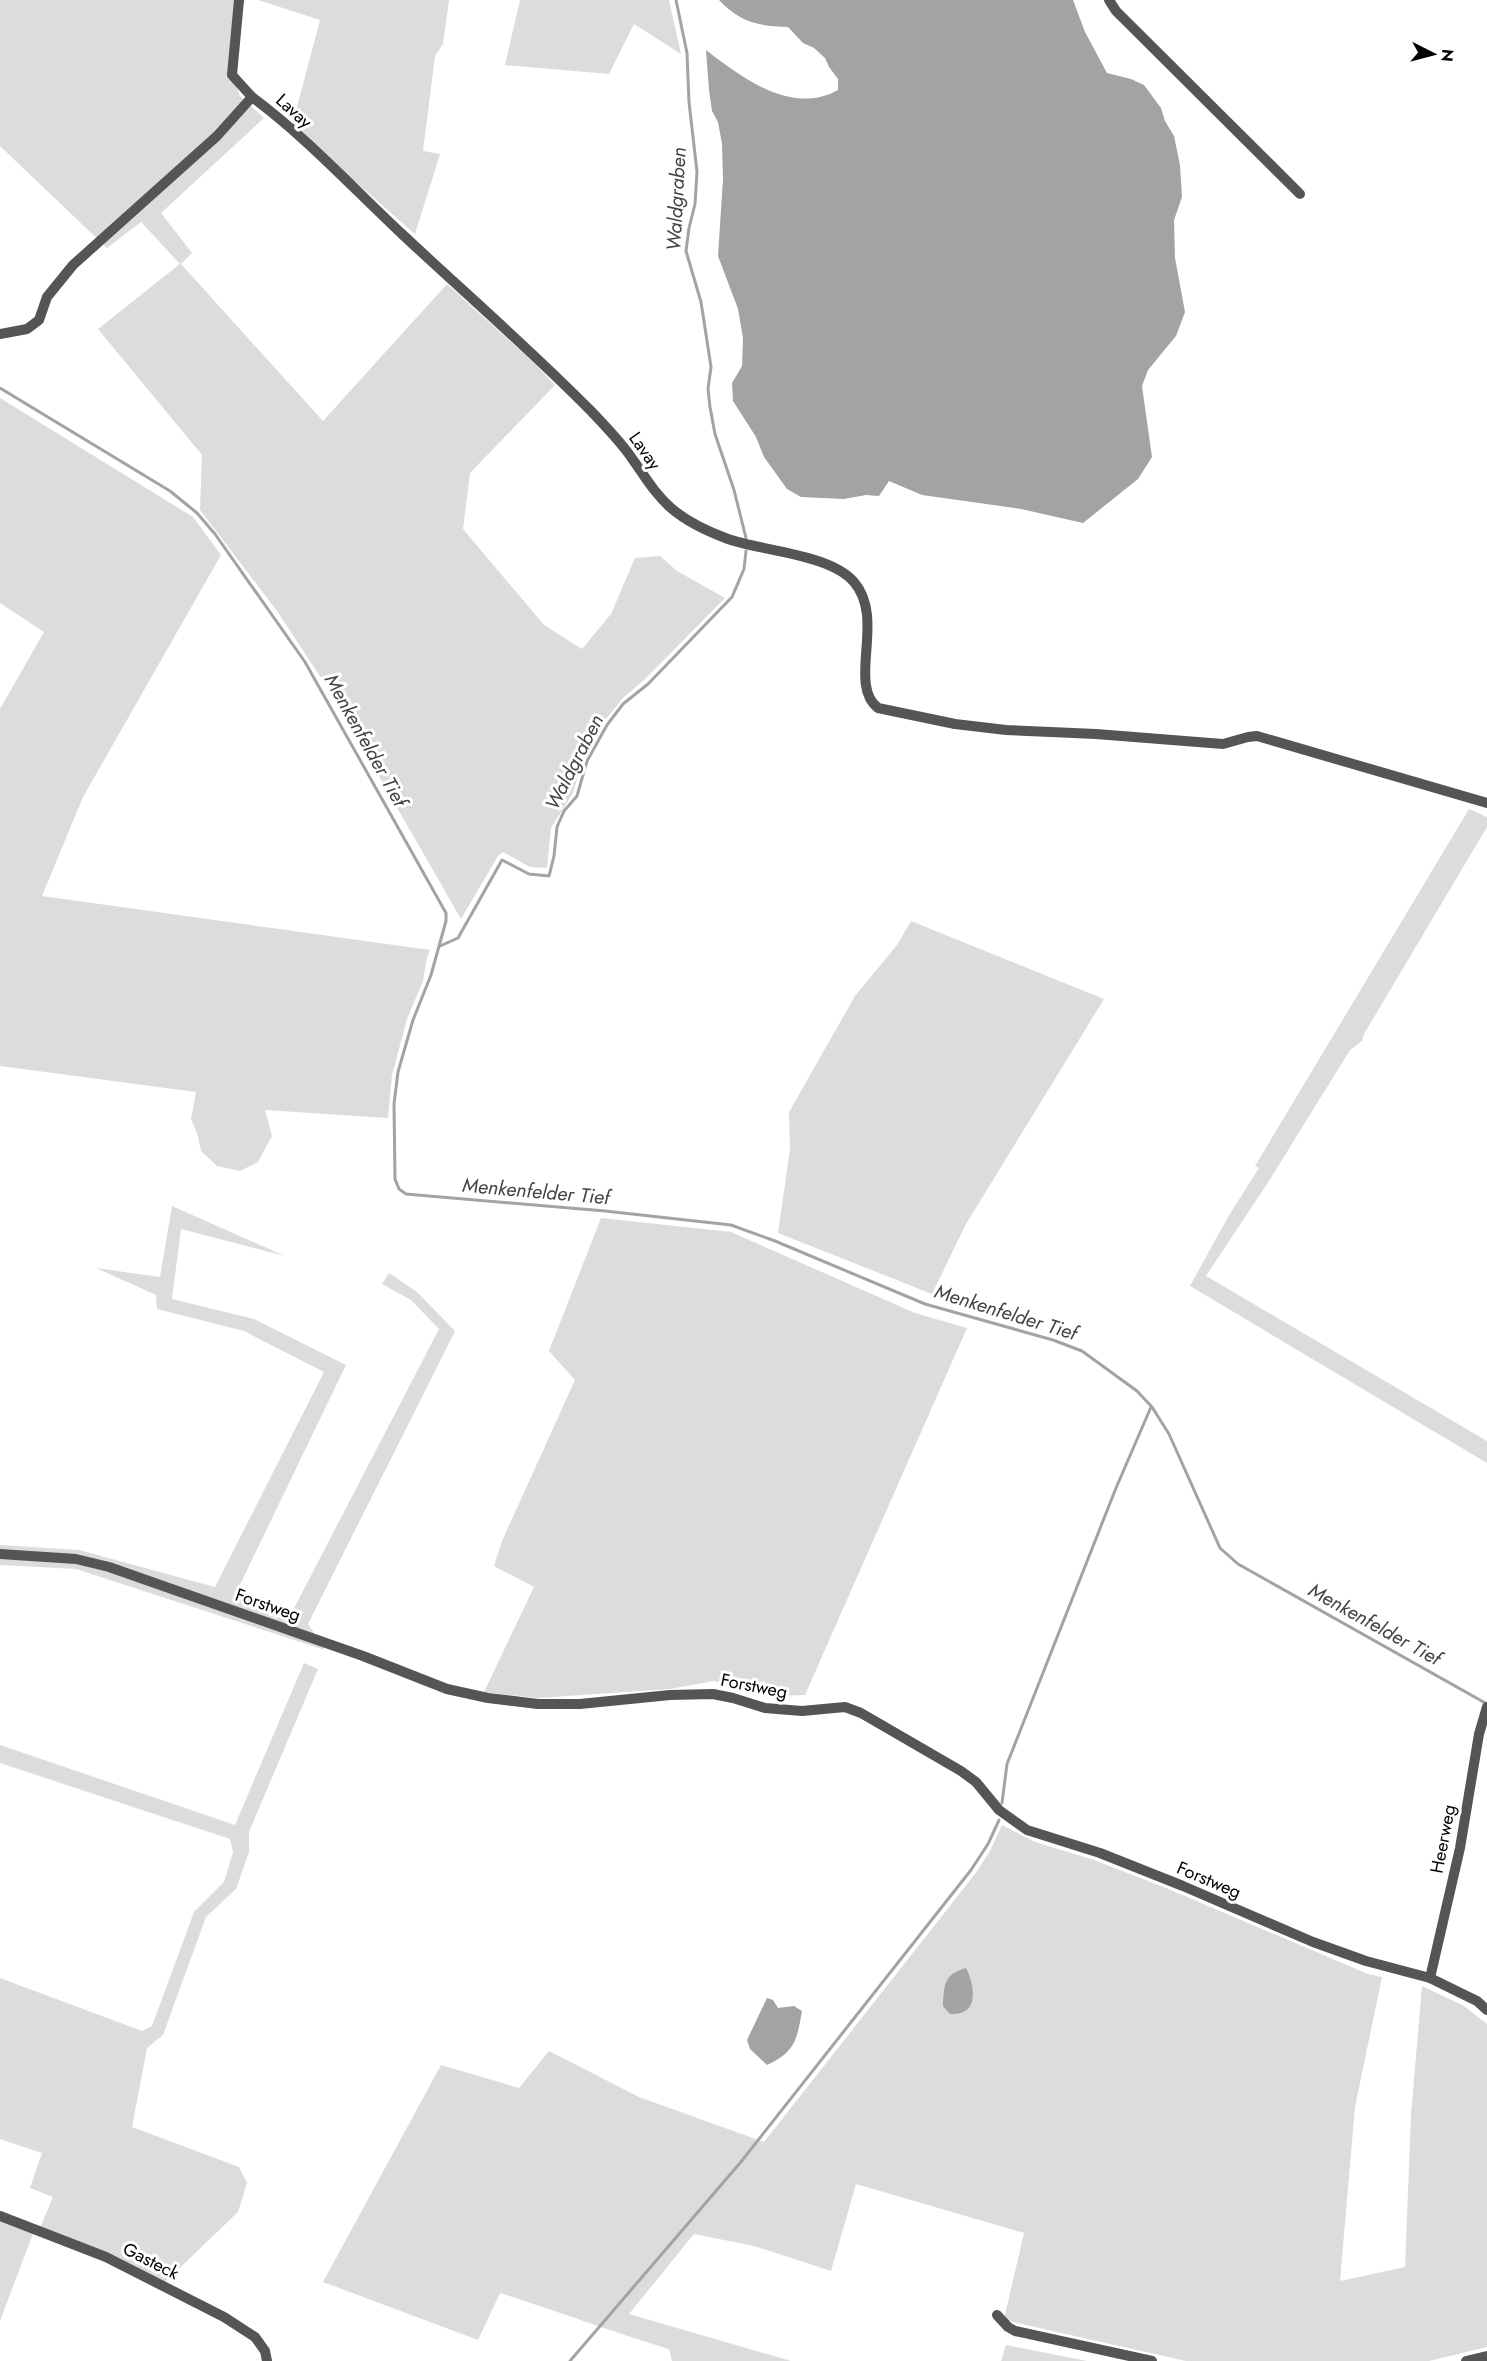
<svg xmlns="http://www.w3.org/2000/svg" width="1487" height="2361" font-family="Jost,sans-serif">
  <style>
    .green { fill: #dcdcdc }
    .water { fill: #a3a3a3 }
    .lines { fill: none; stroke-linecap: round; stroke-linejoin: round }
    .stream { stroke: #a3a3a3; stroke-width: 3 }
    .minor { stroke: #555; stroke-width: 10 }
    .labels { text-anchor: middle; stroke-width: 6; stroke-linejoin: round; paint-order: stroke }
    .street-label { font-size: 18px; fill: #000; stroke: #fff }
    .water-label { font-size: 20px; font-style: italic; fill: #444; stroke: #fff }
  </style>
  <rect width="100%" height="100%" fill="#fff"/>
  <!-- green -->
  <g class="green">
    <path d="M 0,0 L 242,0 L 232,75 L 240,96 L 264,118 L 161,213 L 192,253 L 181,264 L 323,421 L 447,284 L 533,362 L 555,385 L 470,473 L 463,529 L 544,625 L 582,649 L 611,614 L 635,558 L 660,556 L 677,571 L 725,598 L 644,680 L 624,697 L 602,724 L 582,762 L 573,793 L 551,828 L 547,868 L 530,867 L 503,852 L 498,856 L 461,919 L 333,696 L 277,611 L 200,510 L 202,455 L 98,329 L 180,264 L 141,222 L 107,248 L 0,146 Z"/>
    <path d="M 258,0 L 449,0 L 443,44 L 435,56 L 423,151 L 440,154 L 415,234 L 292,126 L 320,20 Z"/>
    <path d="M 520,0 L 669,0 L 681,54 L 634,24 L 609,74 L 505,65 Z"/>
    <path d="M 0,398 L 193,517 L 221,555 L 83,797 L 42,896 L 430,950 L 427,957 L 423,981 L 407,1019 L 392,1075 L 388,1118 L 265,1110 L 272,1136 L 258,1162 L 240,1171 L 217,1166 L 201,1151 L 197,1133 L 191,1119 L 196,1092 L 0,1066 L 0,709 L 44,632 L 0,603 Z"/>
    <path d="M 1469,809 L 1487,817 L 1487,827 L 1364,1034 L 1362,1041 L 1350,1050 L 1267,1184 L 1206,1276 L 1487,1441 L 1487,1463 L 1190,1286 L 1228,1217 L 1259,1168 L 1255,1166 Z"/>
    <path d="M 911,921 L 1104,999 L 966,1224 L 932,1294 L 778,1233 L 790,1149 L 789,1112 L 855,996 L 897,945 Z"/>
    <path d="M 172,1206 L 285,1256 L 181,1229 L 172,1299 L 254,1319 L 346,1365 L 235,1595 L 291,1614 L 439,1329 L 411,1300 L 382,1284 L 389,1273 L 417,1292 L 455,1331 L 308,1624 L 325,1650 L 76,1569 L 0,1565 L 0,1545 L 79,1550 L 215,1587 L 324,1372 L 244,1331 L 157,1309 L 156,1295 L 96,1268 L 160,1277 Z"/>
    <path d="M 601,1218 L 731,1232 L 915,1313 L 967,1328 L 805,1695 L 776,1696 L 714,1681 L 670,1689 L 538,1698 L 484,1692 L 534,1587 L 494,1566 L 502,1541 L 575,1380 L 549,1351 Z"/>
    <path d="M 304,1663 L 318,1669 L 249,1832 L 249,1852 L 236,1889 L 206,1917 L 163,2035 L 147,2048 L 132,2127 L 239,2167 L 247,2183 L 238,2212 L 165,2282 L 108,2252 L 40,2228 L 34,2231 L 0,2321 L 0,2211 L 40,2228 L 53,2197 L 30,2188 L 42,2153 L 0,2139 L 0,1978 L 142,2031 L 152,2026 L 194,1912 L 224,1882 L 233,1852 L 230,1839 L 0,1763 L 0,1745 L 235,1825 Z"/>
    <path d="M 1002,1825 L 1035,1842 L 1094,1860 L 1166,1888 L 1368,1974 L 1382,1977 L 1355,2107 L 1340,2281 L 1405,2267 L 1411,2115 L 1422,1986 L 1464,2006 L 1487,2024 L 1487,2347 L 1429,2361 L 1186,2361 L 1013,2322 L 1004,2319 L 1024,2233 L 856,2184 L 831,2271 L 754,2246 L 694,2234 L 629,2314 L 791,2361 L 672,2361 L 669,2349 C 612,2332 557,2311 500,2293 L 478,2340 L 323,2282 L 441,2065 L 519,2088 L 549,2051 L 639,2097 L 764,2142 L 975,1874 L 990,1851 Z"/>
    <path d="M 1006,2345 L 1087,2361 L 1001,2361 Z"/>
  </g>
  <!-- water -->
  <g class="water">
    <path d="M 719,0 L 1073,0 L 1085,32 L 1107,73 L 1131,79 L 1144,85 L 1161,108 L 1165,121 L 1174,136 L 1180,165 L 1182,197 L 1174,220 L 1175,258 L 1185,312 L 1176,336 L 1148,370 L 1142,386 L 1152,457 L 1138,479 L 1083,523 L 1021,509 L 922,495 L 889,481 L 879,496 L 866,495 L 844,499 L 801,497 L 787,489 L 764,457 L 756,437 L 733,401 L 732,383 L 742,366 L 743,338 L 738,309 L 718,256 L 723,179 L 722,144 L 718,122 L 712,111 L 709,90 L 706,50 C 741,77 792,116 838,90 L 838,79 L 829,67 L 825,58 L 814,48 L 803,43 L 788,27 C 757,26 740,22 719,0 Z"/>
    <path d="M 966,1968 C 975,1986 980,2016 950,2014 L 943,2006 C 944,1985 944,1974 966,1968 Z"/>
    <path d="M 767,1998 L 773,2000 L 778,2008 L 794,2006 L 802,2011 C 797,2040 795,2052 767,2065 L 750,2049 L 747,2040 Z"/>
  </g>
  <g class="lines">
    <!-- stream -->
    <g class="stream">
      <path d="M 676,0 L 687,53 L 689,102 L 697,172 L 695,204 L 689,228 L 686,251 L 701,302 L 711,367 L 708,389 L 710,407 L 715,434 L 734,490 L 746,538"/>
      <path d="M 0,388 L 170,491 L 197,513 L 215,534 L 305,662 L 446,913 L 446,921 L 431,975 L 413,1020 L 398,1072 L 394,1104 L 395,1179 L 399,1189 L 406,1194 L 605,1211 L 731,1225 L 775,1241 L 925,1304 L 1053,1340 L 1082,1351 L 1137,1391 L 1152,1407 L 1169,1434 L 1220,1548 L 1238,1564 L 1487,1704"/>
      <path d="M 440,946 L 458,938 L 502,860 L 529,874 L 549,876 L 554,856 L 557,827 L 564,811 L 577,796 L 587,761 L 607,725 L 623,704 L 648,684 L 732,597 L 744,569 L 746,551"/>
      <path d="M 1002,1803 L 1007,1764 L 1116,1488 L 1151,1407"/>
      <path d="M 570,2361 L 740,2163 L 971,1870 L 988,1844 L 999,1820"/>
    </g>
    <!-- minor -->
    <g class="minor">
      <path d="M 239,0 L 232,75 L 252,97"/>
      <path d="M 1109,0 L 1116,11 L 1300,194"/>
      <path d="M 0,334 L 27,329 L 39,320 L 47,297 L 73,265 L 217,136 L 252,97 C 306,137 353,188 402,234 C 465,293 531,350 592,412 C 605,426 620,441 631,457 C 644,475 654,493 671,508 C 686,521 709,532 728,539 C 762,551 830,554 854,582 C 886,619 847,684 878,708 L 955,724 L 1006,730 L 1096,734 L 1223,744 L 1248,737 L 1257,736 L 1487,803"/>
      <path d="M 0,1554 L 76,1559 L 109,1567 L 363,1656 L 447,1689 L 488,1698 L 538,1704 L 580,1704 L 670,1695 L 713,1694 L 733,1698 L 765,1708 L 802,1711 L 845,1707 L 861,1713 L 961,1771 L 976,1782 L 999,1810 L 1027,1830 L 1100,1853 L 1183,1886 L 1313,1942 L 1366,1961 L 1430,1978 L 1477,2001 L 1487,2010"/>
      <path d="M 1430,1978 L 1460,1848 L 1479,1734 L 1487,1707"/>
      <path d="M 0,2216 L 106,2257 L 224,2317 L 255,2337 L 265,2351 L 267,2361"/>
      <path d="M 997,2315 L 1008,2327 L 1015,2331 L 1152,2361"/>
      <path d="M 1466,2361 L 1487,2356"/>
    </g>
  </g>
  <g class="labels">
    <!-- street labels -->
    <g class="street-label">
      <text transform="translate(294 111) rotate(42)" y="6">Lavay</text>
      <text transform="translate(645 451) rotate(55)" y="6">Lavay</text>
      <text transform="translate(268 1605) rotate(19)" y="6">Forstweg</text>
      <text transform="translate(754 1686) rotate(11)" y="6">Forstweg</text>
      <text transform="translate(1443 1839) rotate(-79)" y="6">Heerweg</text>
      <text transform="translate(1209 1880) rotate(23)" y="6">Forstweg</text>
      <text transform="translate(151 2261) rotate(27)" y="6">Gasteck</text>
    </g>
    <!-- water labels -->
    <g class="water-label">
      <text transform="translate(676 199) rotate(-87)" y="7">Waldgraben</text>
      <text transform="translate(366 740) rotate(61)" y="7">Menkenfelder Tief</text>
      <text transform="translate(574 762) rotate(-63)" y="7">Waldgraben</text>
      <text transform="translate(536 1191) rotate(5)" y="7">Menkenfelder Tief</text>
      <text transform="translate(1006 1312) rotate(17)" y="7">Menkenfelder Tief</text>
      <text transform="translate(1375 1624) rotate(29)" y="7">Menkenfelder Tief</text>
    </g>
  </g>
  <!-- north arrow -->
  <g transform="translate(1433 54) rotate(96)" stroke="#ffffff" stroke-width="4.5" paint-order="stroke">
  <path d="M0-4.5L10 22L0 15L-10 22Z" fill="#000000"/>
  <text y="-9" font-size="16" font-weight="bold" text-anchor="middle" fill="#000000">N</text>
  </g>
</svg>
